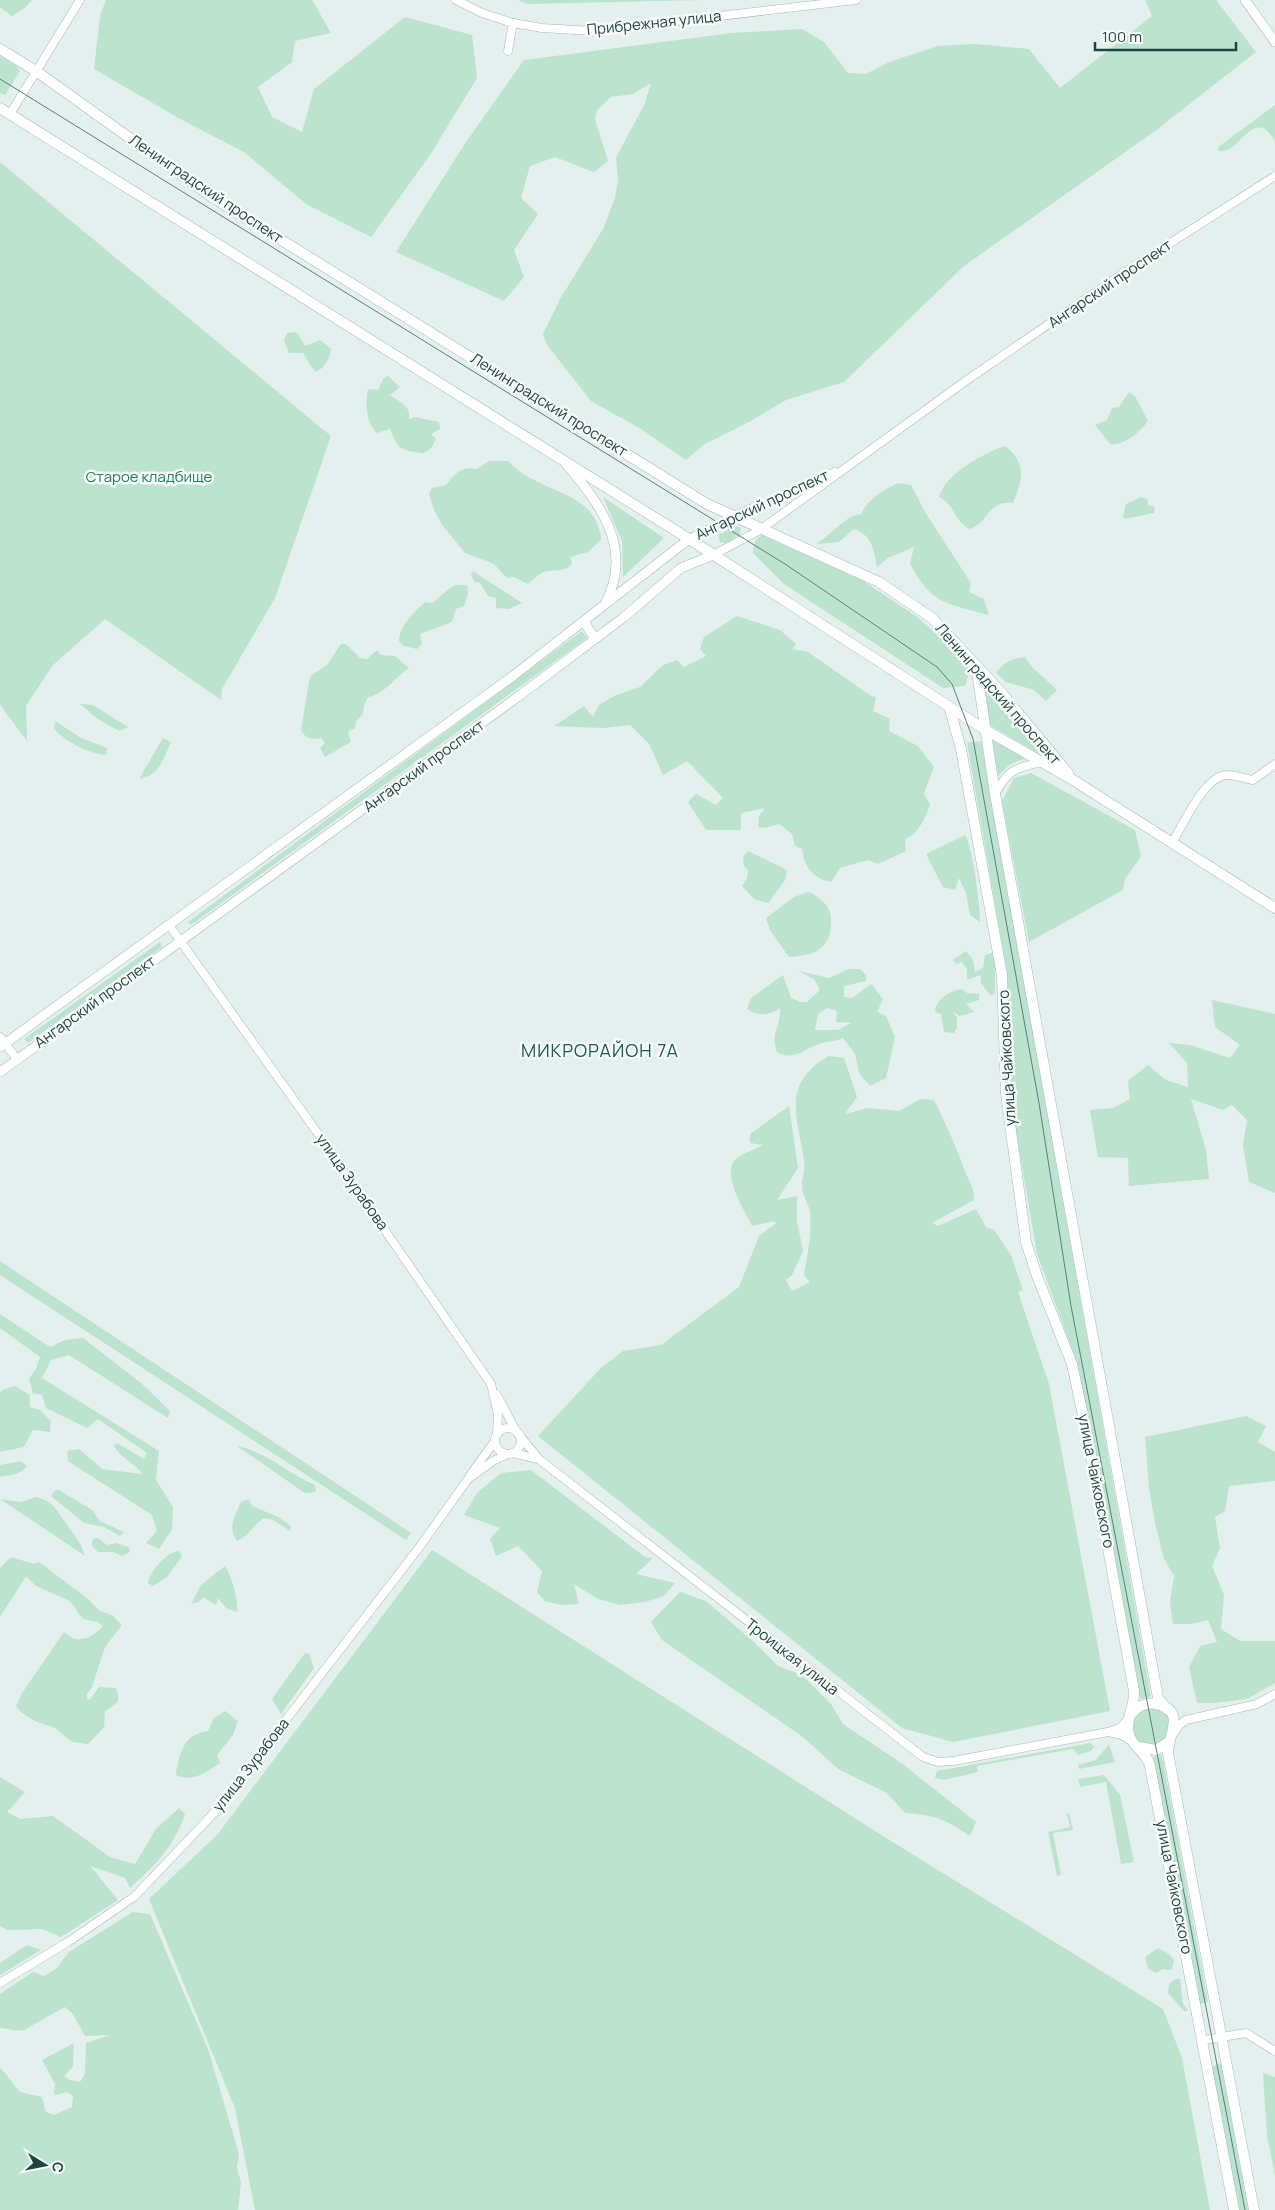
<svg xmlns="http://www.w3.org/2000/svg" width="1275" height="2210" font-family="Manrope,sans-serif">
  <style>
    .green { fill: #bbe3cd; fill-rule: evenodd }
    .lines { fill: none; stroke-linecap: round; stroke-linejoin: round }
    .minor-casing { stroke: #a6b9b6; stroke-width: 9 }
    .tertiary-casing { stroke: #a6b9b6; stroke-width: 10 }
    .secondary-casing { stroke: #a1bdb9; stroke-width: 11 }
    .minor { stroke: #fff; stroke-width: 8 }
    .tertiary { stroke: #fff; stroke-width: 9 }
    .secondary { stroke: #fff; stroke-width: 10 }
    .tram { stroke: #5c7f7c; stroke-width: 1 }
    .labels { text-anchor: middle; stroke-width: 5; stroke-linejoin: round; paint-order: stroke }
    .street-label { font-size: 15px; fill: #214441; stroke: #f6fbf9 }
    .park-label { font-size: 15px; fill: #25815a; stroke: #f6fbf9 }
    .quarter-label { font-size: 18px; letter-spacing: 1px; fill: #195a56; stroke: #f6fbf9 }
  </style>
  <rect width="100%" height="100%" fill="#e4f0ed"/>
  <!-- green -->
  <g class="green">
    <path d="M 0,0 L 32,0 L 26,7 L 12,16 L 0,7 Z"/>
    <path d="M 106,0 L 312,0 L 331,33 L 295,41 L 292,62 L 258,87 L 272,117 L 302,132 L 314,89 L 405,17 L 472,35 L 477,78 L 430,155 L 371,237 L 306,204 L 244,152 L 182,120 L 94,69 L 100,16 Z"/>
    <path d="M 518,0 L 703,0 L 527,4 Z"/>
    <path d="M 1145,0 L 1216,0 L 1256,52 L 1155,131 L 964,266 L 844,382 L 786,400 L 749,422 L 703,445 L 686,460 L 641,429 L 591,401 L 547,345 L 543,334 L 560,299 L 603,229 L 615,198 L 618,180 L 616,158 L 645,103 L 651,83 L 633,94 L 611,97 L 597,110 L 595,119 L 608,161 L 594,172 L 555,157 L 530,166 L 521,198 L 538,214 L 514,250 L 524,277 L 504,301 L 396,252 L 466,142 L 524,60 L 732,33 L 802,29 L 824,42 L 848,73 L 866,74 L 889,62 L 938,46 L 976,44 L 1029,49 L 1060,88 L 1152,16 Z"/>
    <path d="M 0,56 L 16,66 L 20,71 L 5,95 L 0,93 Z"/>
    <path d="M 1275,105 L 1275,141 C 1253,104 1240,156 1218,151 L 1218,147 L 1225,142 Z"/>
    <path d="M 0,162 L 331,436 L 275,598 L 222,689 L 221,700 L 105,619 L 53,665 L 26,706 L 27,741 L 0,705 Z"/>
    <path d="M 295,332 L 298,334 L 305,346 L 320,340 L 331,349 C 330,359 325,368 315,372 L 303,353 L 289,353 L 284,341 L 287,333 Z"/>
    <path d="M 388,376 L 400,387 L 390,395 C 400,402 411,406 409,419 L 415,417 L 439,422 L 440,429 L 431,434 L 436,439 L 432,447 L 424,453 C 402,451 398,450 390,429 L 377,433 C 366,423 365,403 368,389 L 378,390 L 383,379 Z"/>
    <path d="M 1129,392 L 1135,396 L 1148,421 C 1140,432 1124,446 1110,444 L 1095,425 L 1107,420 L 1112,408 L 1119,407 Z"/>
    <path d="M 1005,446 C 1027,464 1023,478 1013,503 C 986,500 990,523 969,529 C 954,520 954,504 939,497 C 945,474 984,453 1005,446 Z"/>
    <path d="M 489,461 L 508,461 C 539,495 597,489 601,540 L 588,552 L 570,557 L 572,564 C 564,573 554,569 544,572 C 537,575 533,581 527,584 L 514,577 L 507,578 L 494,564 L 465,553 L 443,526 L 434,510 L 429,494 L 432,488 L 446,485 C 456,473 461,466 477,469 Z"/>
    <path d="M 898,483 L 911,485 L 925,512 L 971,583 L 969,592 L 984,599 L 989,615 C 947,603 933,606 910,564 L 914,547 L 888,558 L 877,567 C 874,550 872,535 854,529 L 839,542 L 817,544 L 850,517 L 861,514 C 869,498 882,491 898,483 Z"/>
    <path d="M 603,497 L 664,538 L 623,577 L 622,541 Z"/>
    <path d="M 1141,497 L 1148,500 L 1148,505 L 1155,507 L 1154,513 L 1125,519 L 1123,516 L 1126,504 Z"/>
    <path d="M 735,526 L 741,528 L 740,534 L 727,543 L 720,542 L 718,535 Z"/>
    <path d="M 762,535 L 863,581 L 916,616 L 971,666 L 965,686 L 943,688 L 784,584 L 753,553 L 755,541 Z"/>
    <path d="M 473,571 L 522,603 L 509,609 L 496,608 L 496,598 L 488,596 L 480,583 L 475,582 L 471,575 Z"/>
    <path d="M 456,585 L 467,585 L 468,593 L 464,606 L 456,609 L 452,622 L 420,634 L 422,644 L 417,649 L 404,646 L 399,641 C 399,626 414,612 425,602 L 432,603 C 441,597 446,589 456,585 Z"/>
    <path d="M 737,616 L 780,630 L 796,644 L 793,649 L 808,652 L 871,696 L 876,697 L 873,711 L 890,719 L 889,731 L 918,746 L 934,767 L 924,794 L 930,805 C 925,819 919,832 905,840 L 906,851 L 878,864 L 868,860 L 840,868 L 831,882 C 814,879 804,867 802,849 L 795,846 L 792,834 L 779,824 L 765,828 L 758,827 L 759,816 L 765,808 L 741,813 L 741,830 L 706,830 L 688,802 L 696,794 L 716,805 L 723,798 L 687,761 L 663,775 L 649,744 L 630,725 L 603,728 L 554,726 L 584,706 L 593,717 L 599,705 L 614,696 L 640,687 L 663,665 L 677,660 L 684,667 L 706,656 L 700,649 L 704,637 Z"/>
    <path d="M 582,631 L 587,638 L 191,925 L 188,922 Z"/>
    <path d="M 341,644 L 346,644 L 360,658 L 367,659 L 377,650 L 381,655 L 395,656 L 409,668 C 395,677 384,695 368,697 L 364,705 L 363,714 L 356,721 L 355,728 L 348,732 L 351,742 L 325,757 L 320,748 L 325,743 L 321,738 C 312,740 306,739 301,730 L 310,676 L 327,665 Z"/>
    <path d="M 1025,657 L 1033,668 L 1057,690 L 1046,701 L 1034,690 L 1006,682 L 996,673 C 1004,662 1012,658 1025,657 Z"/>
    <path d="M 983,680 L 1051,761 L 990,725 Z"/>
    <path d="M 80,704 L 93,705 L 128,727 L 119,731 L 98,719 Z"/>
    <path d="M 55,721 L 81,738 L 107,748 L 106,755 C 86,753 68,743 54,729 Z"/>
    <path d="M 163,738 L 171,742 C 163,759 159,776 139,779 Z"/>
    <path d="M 992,739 L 1026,758 L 1009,765 L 998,776 Z"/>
    <path d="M 981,741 L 1151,1697 L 1140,1699 L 1077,1362 L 1037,1254 L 1030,1213 L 1014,1120 L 1006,1054 L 1007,972 L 967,743 Z"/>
    <path d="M 1031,773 L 1135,830 L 1141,856 L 1125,879 L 1123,890 L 1029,942 L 1002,801 L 1014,778 Z"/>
    <path d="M 965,835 C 973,848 980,905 980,922 L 970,915 L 966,893 L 959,878 L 955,890 L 943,887 L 926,854 Z"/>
    <path d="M 748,851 L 787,870 L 785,880 L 768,903 L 754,899 L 742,886 L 747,878 L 748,870 L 744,866 L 743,857 Z"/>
    <path d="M 808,892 C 814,893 816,896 821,900 C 829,907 831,911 831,923 C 831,949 813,956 789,957 L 770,930 L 766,918 L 794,897 Z"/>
    <path d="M 160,942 L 163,946 L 28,1043 L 24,1039 Z"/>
    <path d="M 966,951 L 973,960 L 975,972 L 983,968 L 985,955 L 992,953 L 995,962 L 995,993 L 991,996 L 981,983 L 981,975 L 967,980 L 967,969 L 962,962 L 956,964 L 953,960 Z"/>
    <path d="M 849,969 L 860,969 L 866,975 L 866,981 L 844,986 L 844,997 L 852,998 L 871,984 L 883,999 L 877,1012 L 886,1016 L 895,1037 L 886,1078 L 870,1086 L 859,1073 L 855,1054 L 843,1038 C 835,1042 825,1041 816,1045 C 801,1051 795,1061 777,1052 C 770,1032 781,1028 780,1009 C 767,1015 760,1017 747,1009 L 751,998 L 783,975 L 791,998 L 800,1002 L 807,1002 L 820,990 L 814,979 L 798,971 L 829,978 ZM 827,1008 L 837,1011 L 836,1022 L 851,1023 L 838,1030 L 815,1030 L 818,1014 Z"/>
    <path d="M 962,989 L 967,993 L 979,994 L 979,1000 L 966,1004 L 974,1012 L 959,1016 L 953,1011 L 957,1018 L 957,1028 L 954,1033 L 944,1032 L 941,1014 L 935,1012 C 936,999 950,991 962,989 Z"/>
    <path d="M 1212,1000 L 1275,1014 L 1275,1193 L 1249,1182 L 1243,1145 L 1247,1120 L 1232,1105 L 1223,1110 L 1191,1099 L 1206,1150 L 1209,1179 L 1129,1186 L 1128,1158 L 1098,1157 L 1090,1110 L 1113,1108 L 1130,1099 L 1128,1081 L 1148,1065 L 1166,1080 L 1188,1087 L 1187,1063 L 1169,1043 L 1190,1045 L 1230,1058 L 1240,1045 L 1215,1027 Z"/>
    <path d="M 829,1056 L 844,1058 L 857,1097 L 845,1114 L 868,1108 L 899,1111 L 921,1099 L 934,1100 C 946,1123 956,1147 965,1171 C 969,1182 975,1188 974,1200 L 932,1223 L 938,1226 L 976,1209 L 986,1227 L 994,1230 L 1011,1255 L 1023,1290 L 1018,1292 L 1049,1384 L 1110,1711 L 953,1742 L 902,1728 L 538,1436 L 601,1368 L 623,1351 L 661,1345 L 739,1287 L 759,1236 L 776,1223 L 774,1221 L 752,1226 C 745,1211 720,1173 736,1159 C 744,1153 755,1149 764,1145 L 750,1143 L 750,1134 L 789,1106 L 798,1168 L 777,1200 L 797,1196 L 797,1221 L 803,1251 L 792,1275 L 786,1280 L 792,1291 L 810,1282 L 804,1275 C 807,1256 812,1234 810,1214 C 810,1205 803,1197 802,1188 C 801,1179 806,1170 804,1161 C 798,1117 780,1084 829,1056 Z"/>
    <path d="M 0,1261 L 411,1533 L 406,1540 L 0,1275 Z"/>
    <path d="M 0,1314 L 50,1347 L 65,1340 L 83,1338 L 141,1383 L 170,1411 L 168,1418 L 69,1355 L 51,1360 L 42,1378 L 159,1451 L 156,1480 L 173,1507 L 172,1529 L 159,1549 L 146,1543 L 157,1531 L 152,1515 L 68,1461 L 67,1451 L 79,1449 L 102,1469 L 142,1474 C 136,1463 120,1458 114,1446 L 117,1443 L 144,1459 L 147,1453 L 98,1419 L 87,1428 L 46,1408 L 42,1395 L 33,1393 L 29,1379 L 36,1369 L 40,1357 L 0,1328 Z"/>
    <path d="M 15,1386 L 30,1395 L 30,1407 L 40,1410 L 51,1421 L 50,1432 L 33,1430 L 24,1447 L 0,1452 L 0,1393 L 2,1390 Z"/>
    <path d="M 1246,1416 L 1266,1426 L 1258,1442 L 1275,1452 L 1275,1481 L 1229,1486 L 1225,1511 L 1215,1517 L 1220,1548 L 1212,1566 L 1224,1595 L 1221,1629 L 1240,1641 L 1275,1641 L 1275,1683 L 1247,1699 L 1214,1703 L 1197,1703 L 1189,1667 L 1200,1646 L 1217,1642 L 1208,1620 L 1191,1624 L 1173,1624 L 1170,1602 L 1174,1576 L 1164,1559 L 1155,1523 L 1149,1488 L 1145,1437 Z"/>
    <path d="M 237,1446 C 267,1452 288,1474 315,1485 L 316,1492 L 305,1493 Z"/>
    <path d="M 21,1461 L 27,1466 C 19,1476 12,1474 0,1477 L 0,1465 Z"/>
    <path d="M 531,1470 L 645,1557 L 653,1558 L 636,1574 L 675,1583 L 664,1596 L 645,1602 L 620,1605 L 598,1599 L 574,1584 L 579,1604 L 561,1605 L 545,1601 L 537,1592 L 542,1571 L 518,1546 L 496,1556 L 490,1539 L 500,1528 L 464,1515 L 477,1493 L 501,1473 Z"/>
    <path d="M 59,1490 L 92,1510 L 100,1521 L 124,1532 L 120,1536 L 104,1527 L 84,1523 L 51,1496 L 54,1491 Z"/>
    <path d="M 36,1497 C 56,1502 56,1511 67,1525 C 75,1536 81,1543 85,1556 L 0,1499 L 21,1502 Z"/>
    <path d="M 249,1499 L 252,1506 L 278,1517 L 291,1526 L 290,1531 L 273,1520 L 264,1518 C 253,1525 249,1536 237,1541 C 227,1527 235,1516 241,1502 Z"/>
    <path d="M 98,1538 L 107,1545 L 116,1543 L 129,1547 L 130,1552 L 122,1556 L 113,1552 L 98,1552 L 92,1546 L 93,1539 Z"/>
    <path d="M 432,1550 L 883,1836 L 1163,2009 L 1182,2058 L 1210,2210 L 255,2210 L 235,2108 L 149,1899 L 217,1835 Z"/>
    <path d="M 178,1551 L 182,1554 L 181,1558 L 166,1578 L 153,1586 L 148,1583 C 150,1571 167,1552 178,1551 Z"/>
    <path d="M 11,1557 L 34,1564 L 39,1562 L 88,1599 L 100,1611 L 112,1615 L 122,1625 L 105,1647 L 92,1687 L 87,1694 L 87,1699 L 90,1700 L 99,1687 L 116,1688 C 122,1705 116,1702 105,1712 L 104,1727 L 88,1744 L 72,1742 L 55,1728 L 37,1722 L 22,1713 L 16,1706 L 22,1693 L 64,1632 C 78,1645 91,1639 103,1626 L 98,1622 L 83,1619 L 70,1601 L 36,1586 L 26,1576 L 0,1617 L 0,1568 Z"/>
    <path d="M 225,1566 C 231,1574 239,1602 237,1612 L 226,1608 L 218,1598 L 216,1605 L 203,1597 L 199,1602 L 191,1604 L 201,1585 Z"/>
    <path d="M 680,1592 L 706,1601 L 755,1643 L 778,1666 L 802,1675 L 831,1704 L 843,1724 L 900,1762 L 976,1822 L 970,1836 C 945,1819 935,1815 905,1813 L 887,1793 L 838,1769 L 803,1737 L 662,1640 L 651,1622 Z"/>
    <path d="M 305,1653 L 309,1654 L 314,1668 L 281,1714 L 272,1699 Z"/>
    <path d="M 1148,1706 L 1167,1712 L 1171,1718 L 1165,1743 L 1145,1747 L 1132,1736 L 1133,1716 Z"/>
    <path d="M 225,1711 L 238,1721 L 233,1735 L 217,1755 L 220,1763 C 206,1772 192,1783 176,1775 C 179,1753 184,1734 208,1731 L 214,1718 Z"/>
    <path d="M 1091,1743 L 1094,1747 L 1091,1751 L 1078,1755 L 1073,1749 L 977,1766 L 978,1772 L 944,1780 L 935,1778 L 937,1771 Z"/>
    <path d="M 1109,1744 L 1115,1762 L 1079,1769 L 1078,1765 L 1096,1760 Z"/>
    <path d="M 1162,1755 L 1208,2002 L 1200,2004 L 1153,1757 Z"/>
    <path d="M 1104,1775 L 1120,1795 L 1134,1862 L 1121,1864 L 1106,1782 L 1080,1787 L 1078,1779 Z"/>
    <path d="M 0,1777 L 25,1792 L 7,1812 L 20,1819 L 53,1816 L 110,1857 L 135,1864 L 156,1829 L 179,1808 L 185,1814 C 173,1848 156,1864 130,1888 L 125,1878 L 90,1866 L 118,1900 L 61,1937 L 42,1929 L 7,1930 L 0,1926 Z"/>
    <path d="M 1069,1813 L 1073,1830 L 1053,1833 L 1061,1875 L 1057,1876 L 1048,1832 L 1070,1827 L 1067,1814 Z"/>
    <path d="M 133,1912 L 150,1914 L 208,2049 L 239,2154 L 237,2167 L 241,2183 L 238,2210 L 0,2210 L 0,2067 L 20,2092 L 42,2097 L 46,2112 L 54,2115 L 72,2107 L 73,2096 L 67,2092 L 54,2095 L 55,2084 L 42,2060 L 74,2043 L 73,2066 L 64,2076 L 70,2080 L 80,2082 L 85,2074 L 86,2043 L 110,2035 L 85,2036 L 73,2014 L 65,2007 L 22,2031 L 0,2028 L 0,1994 L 33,1972 L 44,1976 L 56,1969 L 69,1952 Z"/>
    <path d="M 27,1945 L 41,1950 L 0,1975 L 0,1963 Z"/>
    <path d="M 1158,1948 L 1169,1954 L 1174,1960 L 1172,1970 L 1163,1969 L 1156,1973 L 1148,1969 L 1145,1957 Z"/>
    <path d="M 1175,1979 L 1180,1979 L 1183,2003 L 1188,2011 L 1184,2011 L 1168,1993 L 1169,1985 Z"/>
    <path d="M 1221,2063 L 1248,2210 L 1238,2210 L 1212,2067 Z"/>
    <path d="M 1263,2073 L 1275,2077 L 1275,2175 L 1267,2136 Z"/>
  </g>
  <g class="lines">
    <!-- minor casing -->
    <g class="minor-casing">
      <g id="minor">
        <path d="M 456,0 L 482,13 L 513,23 L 542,28 L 593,31 L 856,0"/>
        <path d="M 508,51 L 513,23"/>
        <path d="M 10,114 L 80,0"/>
        <path d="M 689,539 L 734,516 L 835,472"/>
        <path d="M 713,555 L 760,530 L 967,380 L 1125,272 L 1275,176"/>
        <path d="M 995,794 C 1008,769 1016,768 1042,762"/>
        <path d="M 1172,843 C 1183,825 1204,777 1226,775 C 1234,774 1245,779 1253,780 L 1275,764"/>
        <path d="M 169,925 L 324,1142 L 491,1384 L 498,1414 L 497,1434"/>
        <path d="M 0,1037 L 17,1059"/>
        <path d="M 497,1395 L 516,1431"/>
        <circle cx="508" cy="1441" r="13"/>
        <path d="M 518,1434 L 540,1460 L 923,1757 L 938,1762 L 953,1761 L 1108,1732 L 1120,1728 L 1129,1718"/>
        <path d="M 513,1453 L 538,1459"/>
        <path d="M 470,1475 L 495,1441"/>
        <path d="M 1108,1732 L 1122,1735 L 1133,1742"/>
        <path d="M 1174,1733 L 1179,1725 L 1186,1720 L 1257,1704 L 1275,1694"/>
        <path d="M 0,1983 L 68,1942 L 135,1896 L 213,1814 L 418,1549 L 468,1479 L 493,1461 L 508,1454"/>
        <path d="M 1204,2040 L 1246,2033 L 1275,2051"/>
      </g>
    </g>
    <!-- tertiary casing -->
    <g class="tertiary-casing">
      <g id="tertiary">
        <path d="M 1245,0 L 1275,42"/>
        <path d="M 566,464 C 601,505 634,549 605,604"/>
        <path d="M 584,622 L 595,639"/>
        <path d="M 0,1047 L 513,676 L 689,539"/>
        <path d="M 0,1072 L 519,696 L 623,618 L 681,568 L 713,555"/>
      </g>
    </g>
    <!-- secondary casing -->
    <g class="secondary-casing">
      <g id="secondary">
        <path d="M 0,49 L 36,71 L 212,197 L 707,504 L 879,582 L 932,618 L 999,690 L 1068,773"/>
        <path d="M 0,108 L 689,539 L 984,729 L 1073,780 L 1275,908"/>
        <path d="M 976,665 L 995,794 L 1158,1698 L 1167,1709"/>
        <path d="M 949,706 L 961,749 L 1002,975 L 1006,1094 L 1026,1242 L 1037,1276 L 1072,1364 L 1088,1439 L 1134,1691 C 1135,1706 1125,1720 1129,1734 C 1132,1747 1147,1752 1150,1766 L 1234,2210"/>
        <path d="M 1131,1714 C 1137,1707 1146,1702 1156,1704 C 1188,1710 1167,1737 1168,1753 L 1254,2210"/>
        <path d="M 1139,1747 L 1156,1750 L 1170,1741"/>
      </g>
    </g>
    <!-- minor -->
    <use href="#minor" class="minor"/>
    <!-- tertiary -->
    <use href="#tertiary" class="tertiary"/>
    <!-- secondary -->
    <use href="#secondary" class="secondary"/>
    <!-- tram -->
    <path class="tram" d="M 0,79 L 785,564 L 937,667 L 952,684 L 973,739 L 1039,1103 L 1071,1306 L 1245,2210"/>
  </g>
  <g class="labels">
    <!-- street labels -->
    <g class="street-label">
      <text transform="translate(654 23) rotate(-6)" y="5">Прибрежная улица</text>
      <text transform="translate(206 189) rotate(34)" y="5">Ленинградский проспект</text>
      <text transform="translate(1110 284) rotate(-34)" y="5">Ангарский проспект</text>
      <text transform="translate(549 405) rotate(32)" y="5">Ленинградский проспект</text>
      <text transform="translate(762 505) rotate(-25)" y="5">Ангарский проспект</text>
      <text transform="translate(998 694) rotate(49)" y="5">Ленинградский проспект</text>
      <text transform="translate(424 766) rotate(-36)" y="5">Ангарский проспект</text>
      <text transform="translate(95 1002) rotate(-36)" y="5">Ангарский проспект</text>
      <text transform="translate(1007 1058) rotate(-93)" y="5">улица Чайковского</text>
      <text transform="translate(352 1182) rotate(55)" y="5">улица Зурабова</text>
      <text transform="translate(1096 1481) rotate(79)" y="5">улица Чайковского</text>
      <text transform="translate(792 1657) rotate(38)" y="5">Троицкая улица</text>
      <text transform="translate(251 1765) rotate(-52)" y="5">улица Зурабова</text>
      <text transform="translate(1174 1887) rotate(79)" y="5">улица Чайковского</text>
    </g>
    <!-- park labels -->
    <g class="park-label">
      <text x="149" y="482">Старое кладбище</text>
    </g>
    <!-- quarter labels -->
    <g class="quarter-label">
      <text x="600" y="1057">МИКРОРАЙОН 7А</text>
    </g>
  </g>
  <!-- north arrow -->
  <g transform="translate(45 2165) rotate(100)" stroke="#f6fbf9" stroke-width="4" paint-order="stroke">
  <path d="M0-4L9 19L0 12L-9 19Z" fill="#214441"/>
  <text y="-8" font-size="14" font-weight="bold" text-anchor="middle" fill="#214441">С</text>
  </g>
  <!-- scale -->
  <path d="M1095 42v8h141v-8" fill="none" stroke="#214441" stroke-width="2.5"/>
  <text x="1102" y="42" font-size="15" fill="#214441" stroke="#f6fbf9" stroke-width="4" paint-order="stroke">100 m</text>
</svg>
